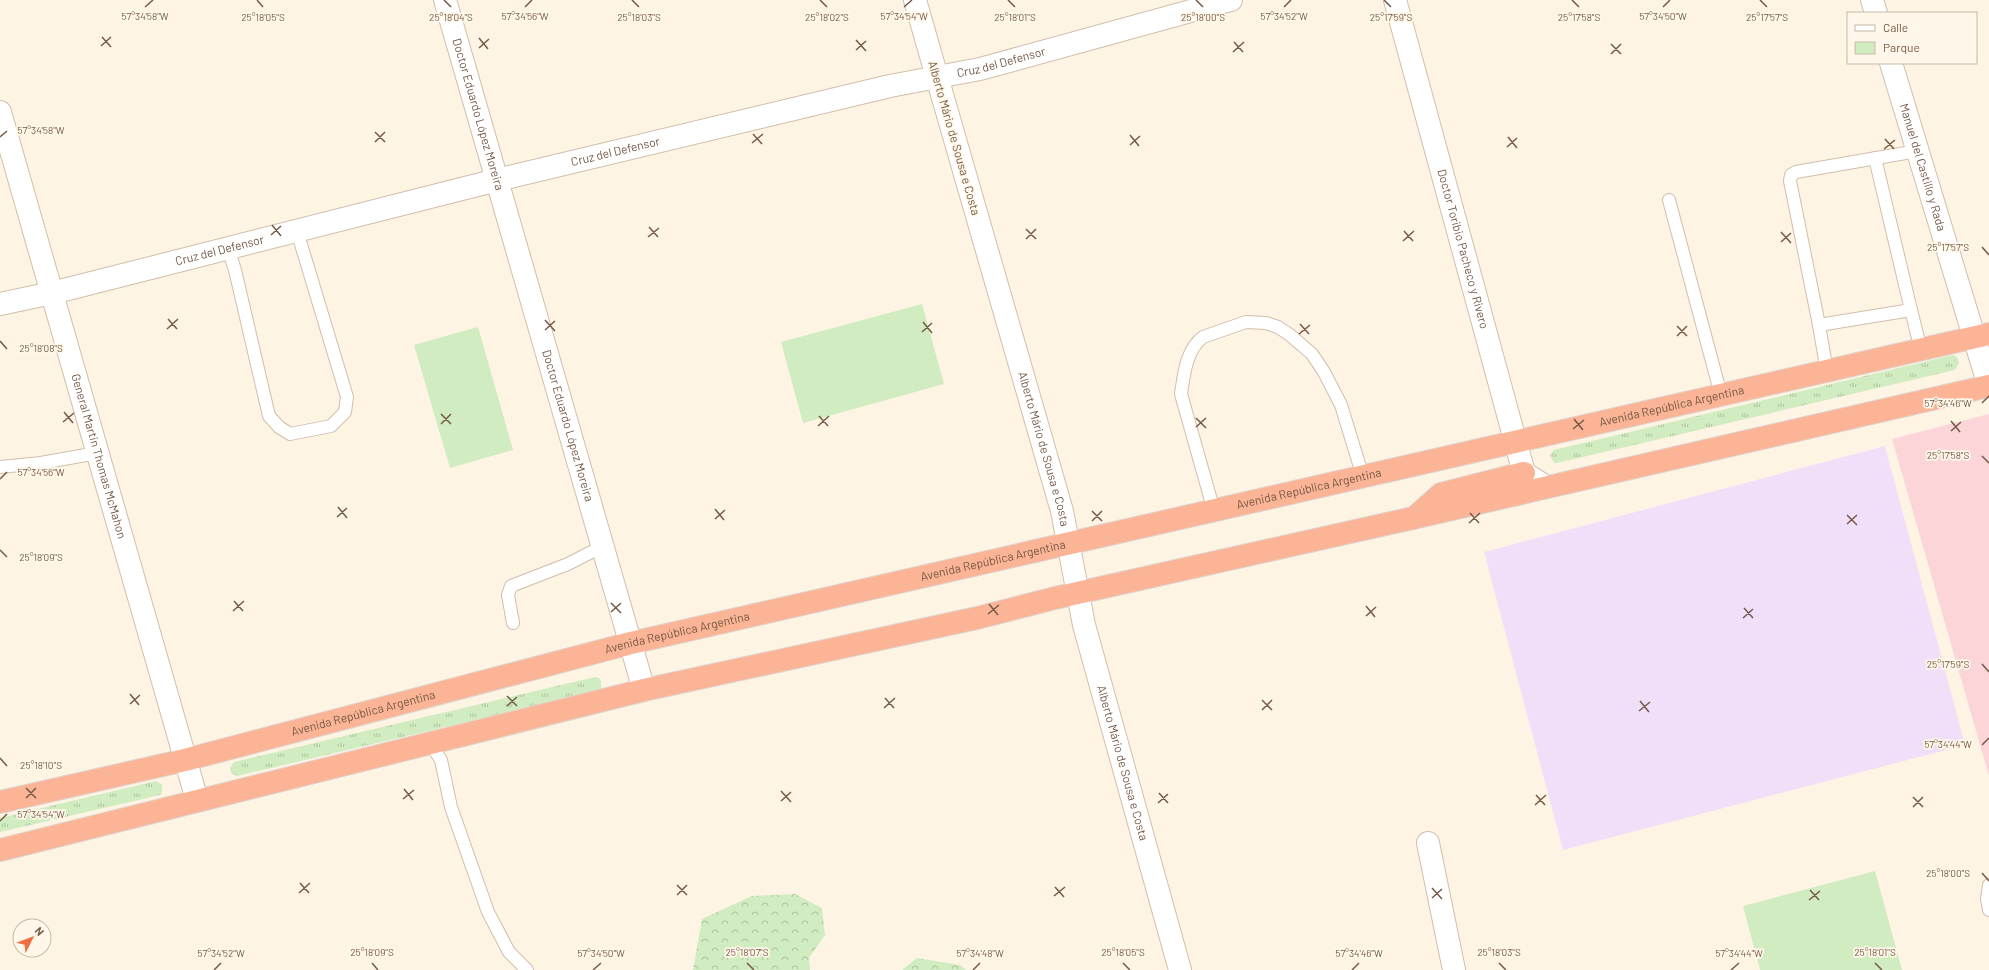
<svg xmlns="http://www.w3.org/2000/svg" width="1989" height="970" font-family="Barlow,sans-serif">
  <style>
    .education { fill: #f1dffa }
    .medical { fill: #fcd5d8 }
    .grass { fill: url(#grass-tufts) }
    .forest { fill: url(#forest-crowns) }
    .green { fill: #d0ecc0 }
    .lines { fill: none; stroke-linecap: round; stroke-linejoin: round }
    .lane-casing { stroke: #d1beab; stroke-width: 14 }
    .street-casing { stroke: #d1beab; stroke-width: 24 }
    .secondary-casing { stroke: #d4bea8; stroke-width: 24 }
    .highway-casing { stroke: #ded7d3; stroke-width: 24 }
    .lane { stroke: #fff; stroke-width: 12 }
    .street { stroke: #fff; stroke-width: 22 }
    .secondary { stroke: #fff; stroke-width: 22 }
    .highway { stroke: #fbb496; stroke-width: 22 }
    .ticks { fill: none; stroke: #765a47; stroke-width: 1.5 }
    .labels { text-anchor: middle; stroke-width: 3.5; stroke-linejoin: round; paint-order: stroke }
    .street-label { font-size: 12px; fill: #765a47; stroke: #fff8ea }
    .ticks-label { font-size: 10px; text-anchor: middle; fill: #765a47; stroke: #fff8ea; stroke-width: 3.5; stroke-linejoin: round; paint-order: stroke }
  </style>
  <defs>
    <pattern id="grass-tufts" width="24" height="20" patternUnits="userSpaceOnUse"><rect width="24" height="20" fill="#d0ecc0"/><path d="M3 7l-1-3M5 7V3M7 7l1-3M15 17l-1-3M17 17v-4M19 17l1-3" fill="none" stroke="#adc29e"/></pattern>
    <pattern id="forest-crowns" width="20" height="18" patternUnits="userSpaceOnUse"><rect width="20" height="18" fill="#d0ecc0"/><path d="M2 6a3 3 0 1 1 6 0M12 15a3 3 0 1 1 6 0" fill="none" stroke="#adc29e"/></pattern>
  </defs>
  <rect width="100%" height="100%" fill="#fdf4e3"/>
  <!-- education -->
  <path class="education" d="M 1885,446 L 1965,745 L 1563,850 L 1484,552 Z"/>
  <!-- medical -->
  <path class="medical" d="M 1989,414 L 1989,776 L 1892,439 Z"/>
  <!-- grass -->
  <g class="grass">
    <path d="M 1953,355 L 1957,357 L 1959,363 L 1955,370 L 1557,463 L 1554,463 L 1550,455 L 1554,450 Z"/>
    <path d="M 595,677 L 599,678 L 601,681 L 601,689 L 598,691 L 237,776 L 231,773 L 230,768 L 234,762 Z"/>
    <path d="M 156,781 L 162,785 L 162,792 L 160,795 L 0,832 L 0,818 Z"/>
  </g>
  <!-- forest -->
  <g class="forest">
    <path d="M 795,894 L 822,908 L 825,935 L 809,958 L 810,970 L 693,970 L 702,919 L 752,896 Z"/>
    <path d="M 917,958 L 960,965 L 966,970 L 902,970 Z"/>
  </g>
  <!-- green -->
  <g class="green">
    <path d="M 922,304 L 944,384 L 803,423 L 781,342 Z"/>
    <path d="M 478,327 L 513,450 L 450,468 L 414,345 Z"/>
    <path d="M 1875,871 L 1902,970 L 1760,970 L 1743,906 Z"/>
  </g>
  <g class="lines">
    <!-- lane casing -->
    <g class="lane-casing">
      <g id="lane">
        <path d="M 1875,158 L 1911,310"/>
        <path d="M 1669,200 L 1721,395"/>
        <path d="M 228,248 L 235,270 L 269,416 L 279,427 L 290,434 L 331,426 L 345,412 L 347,397 L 297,231"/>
        <path d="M 1819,325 L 1790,181 L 1791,175 L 1796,172 L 1917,151"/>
        <path d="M 1827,372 L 1819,325 L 1911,310 L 1921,350"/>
        <path d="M 0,467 L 41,463 L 97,453"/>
        <path d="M 1214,511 L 1181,394 C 1184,374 1186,350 1203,337 L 1246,322 L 1266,323 L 1278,327 L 1290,335 L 1312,354 L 1324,372 L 1341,405 L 1363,477"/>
        <path d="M 513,623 L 508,595 L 511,586 L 568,564 L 603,546"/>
        <path d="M 430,743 L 441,760 L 451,807 L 488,912 L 509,952 L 527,970"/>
        <path d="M 1989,885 L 1987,899 L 1989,910"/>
      </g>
    </g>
    <!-- street casing -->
    <g class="street-casing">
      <g id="street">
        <path id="s1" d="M 445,0 L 644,690"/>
        <path d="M 915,0 L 937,77"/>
        <path d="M 1872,0 L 1876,13"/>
        <path id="s2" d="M 1891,63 L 1989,386"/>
        <path id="s3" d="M 0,112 L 197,800"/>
        <path id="s4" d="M 0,304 L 52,293 L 497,180 L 890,86 L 980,69 L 1231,0"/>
        <path d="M 1428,843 L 1454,970"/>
      </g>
    </g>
    <!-- secondary casing -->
    <g class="secondary-casing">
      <g id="secondary">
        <path id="s5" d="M 1395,0 L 1524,473 L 1540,483"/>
        <path id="s6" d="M 937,77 L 1062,511 L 1084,625 L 1180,970"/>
      </g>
    </g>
    <!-- highway casing -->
    <g class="highway-casing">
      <g id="highway">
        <path d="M 1414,518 L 1441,494 L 1524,473"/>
        <path id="s7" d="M 0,802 L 185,760 L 631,643 L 1989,334"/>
        <path d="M 0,850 L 644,690 L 977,618 L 1055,598 L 1413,518 L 1989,386"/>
      </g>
    </g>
    <!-- lane -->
    <use href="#lane" class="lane"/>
    <!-- street -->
    <use href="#street" class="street"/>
    <!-- secondary -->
    <use href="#secondary" class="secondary"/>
    <!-- highway -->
    <use href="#highway" class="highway"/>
  </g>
  <!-- ticks -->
  <path class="ticks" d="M 257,0 L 263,7M 444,0 L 451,7M 632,0 L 639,7M 820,0 L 827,7M 1008,0 L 1015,7M 1196,0 L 1203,7M 1384,0 L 1391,7M 1572,0 L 1579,7M 1760,0 L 1767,7M 145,7 L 153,0M 525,7 L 532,0M 904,7 L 912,0M 1284,7 L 1291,0M 1663,7 L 1670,0M 102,37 L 111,47M 479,38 L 488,49M 856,40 L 866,51M 1234,42 L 1243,52M 1611,44 L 1621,54M 101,46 L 111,37M 479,48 L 489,39M 856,50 L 866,41M 1233,52 L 1244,42M 1611,54 L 1621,44M 375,132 L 385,142M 753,134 L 762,144M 1130,135 L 1139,146M 0,137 L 7,131M 1508,137 L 1517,148M 1885,139 L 1894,149M 375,142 L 385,132M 752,143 L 763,134M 1130,145 L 1140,136M 1507,147 L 1517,138M 1884,149 L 1895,140M 272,225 L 281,236M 649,227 L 658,237M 1026,229 L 1036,239M 1404,231 L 1413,241M 1781,232 L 1791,243M 271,235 L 281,226M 648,237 L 659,228M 1026,239 L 1036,229M 1403,241 L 1414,231M 1781,242 L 1791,233M 1982,247 L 1989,255M 168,319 L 177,329M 545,320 L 555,331M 923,322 L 932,333M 1300,324 L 1309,334M 1677,326 L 1687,336M 167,329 L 178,319M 545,330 L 555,321M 922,332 L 932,323M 1299,334 L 1310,325M 1677,336 L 1687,326M 0,341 L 7,349M 1982,403 L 1989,396M 64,412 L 73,423M 441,414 L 451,424M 819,416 L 828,426M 1196,418 L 1206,428M 1574,419 L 1583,430M 1951,421 L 1960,432M 63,422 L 74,413M 441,424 L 451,414M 818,426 L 829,416M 1196,427 L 1206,418M 1573,429 L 1584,420M 1951,431 L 1961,422M 1982,456 L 1989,463M 0,479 L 7,472M 338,507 L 347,518M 715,509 L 724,520M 1092,511 L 1102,521M 1470,513 L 1479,523M 1847,515 L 1857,525M 337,517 L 347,508M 715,519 L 725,510M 1092,521 L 1102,511M 1469,523 L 1480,513M 1847,524 L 1857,515M 0,550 L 7,557M 234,601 L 243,611M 611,603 L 621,613M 989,604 L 998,615M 1366,606 L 1375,617M 1744,608 L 1753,618M 233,611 L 244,601M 611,612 L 621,603M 988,614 L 999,605M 1366,616 L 1376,607M 1743,618 L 1753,609M 1982,664 L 1989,672M 130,694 L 139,705M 507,696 L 517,706M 885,698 L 894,708M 1262,700 L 1272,710M 1640,701 L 1649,712M 130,704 L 140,695M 507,706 L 517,697M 884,708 L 895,698M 1262,710 L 1272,700M 1639,711 L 1650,702M 1982,745 L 1989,738M 0,758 L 7,766M 26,788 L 36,798M 404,789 L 413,800M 781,791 L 791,802M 1159,793 L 1168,803M 1536,795 L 1545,805M 1913,797 L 1923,807M 26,798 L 36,788M 403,799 L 414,790M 781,801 L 791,792M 1158,803 L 1168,794M 1535,805 L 1546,795M 1913,807 L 1923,797M 0,821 L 7,814M 1982,873 L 1989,881M 300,883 L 309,893M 677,885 L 687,895M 1055,887 L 1064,897M 1432,888 L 1442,899M 1810,890 L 1819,900M 299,893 L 310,883M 677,895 L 687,885M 1054,896 L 1065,887M 1432,898 L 1442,889M 1809,900 L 1820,891M 372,963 L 378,970M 747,963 L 754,970M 1123,963 L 1130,970M 1499,963 L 1506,970M 1875,963 L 1882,970M 214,970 L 221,963M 593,970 L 601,963M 973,970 L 980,963M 1352,970 L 1359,963M 1731,970 L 1739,963"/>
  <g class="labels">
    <!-- street labels -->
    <g class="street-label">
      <text dy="4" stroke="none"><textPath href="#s4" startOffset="1030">Cruz del Defensor</textPath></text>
      <text dy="4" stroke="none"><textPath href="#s1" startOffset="119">Doctor Eduardo López Moreira</textPath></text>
      <text transform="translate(954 138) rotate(74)" y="4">Alberto Mário de Sousa e Costa</text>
      <text dy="4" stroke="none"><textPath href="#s4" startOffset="634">Cruz del Defensor</textPath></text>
      <text dy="4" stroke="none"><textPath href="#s2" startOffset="109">Manuel del Castillo y Rada</textPath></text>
      <text dy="4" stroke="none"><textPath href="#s5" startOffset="258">Doctor Toribio Pacheco y Rivero</textPath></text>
      <text dy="4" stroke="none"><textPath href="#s4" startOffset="226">Cruz del Defensor</textPath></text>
      <text dy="4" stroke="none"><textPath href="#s7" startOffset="1718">Avenida República Argentina</textPath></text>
      <text dy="4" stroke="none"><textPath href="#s1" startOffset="443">Doctor Eduardo López Moreira</textPath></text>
      <text dy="4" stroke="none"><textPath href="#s6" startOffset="387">Alberto Mário de Sousa e Costa</textPath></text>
      <text dy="4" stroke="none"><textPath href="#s3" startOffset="358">General Martin Thomas McMahon</textPath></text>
      <text dy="4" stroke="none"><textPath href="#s7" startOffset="1346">Avenida República Argentina</textPath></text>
      <text dy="4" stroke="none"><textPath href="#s7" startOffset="1022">Avenida República Argentina</textPath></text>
      <text dy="4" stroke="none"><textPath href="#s7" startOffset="698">Avenida República Argentina</textPath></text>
      <text dy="4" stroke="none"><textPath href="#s7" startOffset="374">Avenida República Argentina</textPath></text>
      <text dy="4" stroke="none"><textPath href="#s6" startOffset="711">Alberto Mário de Sousa e Costa</textPath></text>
    </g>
  </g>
  <g class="ticks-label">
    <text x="1284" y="20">57°34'52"W</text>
    <text x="1663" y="20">57°34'50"W</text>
    <text x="145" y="20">57°34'58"W</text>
    <text x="525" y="20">57°34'56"W</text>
    <text x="904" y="20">57°34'54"W</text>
    <text x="263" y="21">25°18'05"S</text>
    <text x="451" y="21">25°18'04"S</text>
    <text x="639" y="21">25°18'03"S</text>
    <text x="827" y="21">25°18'02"S</text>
    <text x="1015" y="21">25°18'01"S</text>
    <text x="1203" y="21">25°18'00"S</text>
    <text x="1391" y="21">25°17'59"S</text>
    <text x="1579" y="21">25°17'58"S</text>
    <text x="1767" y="21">25°17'57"S</text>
    <text x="41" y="134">57°34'58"W</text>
    <text x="1948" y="251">25°17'57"S</text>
    <text x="41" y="352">25°18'08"S</text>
    <text x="1948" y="407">57°34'46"W</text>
    <text x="1948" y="459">25°17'58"S</text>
    <text x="41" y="476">57°34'56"W</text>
    <text x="41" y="561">25°18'09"S</text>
    <text x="1948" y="668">25°17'59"S</text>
    <text x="1948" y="748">57°34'44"W</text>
    <text x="41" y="769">25°18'10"S</text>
    <text x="41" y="818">57°34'54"W</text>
    <text x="1948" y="877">25°18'00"S</text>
    <text x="372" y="956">25°18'09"S</text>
    <text x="747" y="956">25°18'07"S</text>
    <text x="1123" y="956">25°18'05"S</text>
    <text x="1499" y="956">25°18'03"S</text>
    <text x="1875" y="956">25°18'01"S</text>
    <text x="221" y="957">57°34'52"W</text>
    <text x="601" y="957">57°34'50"W</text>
    <text x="980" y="957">57°34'48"W</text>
    <text x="1359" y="957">57°34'46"W</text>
    <text x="1739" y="957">57°34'44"W</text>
  </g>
  <!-- legend -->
  <rect x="1847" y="12" width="130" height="52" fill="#fff8ea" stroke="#c8b9a9"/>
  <rect x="1855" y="25" width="20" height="6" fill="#ffffff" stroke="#c8b9a9"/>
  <text x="1883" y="32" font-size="12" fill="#765a47">Calle</text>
  <rect x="1855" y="42" width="20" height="12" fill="#d0ecc0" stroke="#c8b9a9"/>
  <text x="1883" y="52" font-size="12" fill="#765a47">Parque</text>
  <!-- north arrow -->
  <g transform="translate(32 938) rotate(48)"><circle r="19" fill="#fff8ea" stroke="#c8b9a9"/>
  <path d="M0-3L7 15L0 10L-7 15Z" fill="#ed6f41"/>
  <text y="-6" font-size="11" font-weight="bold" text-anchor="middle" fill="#765a47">N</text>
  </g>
</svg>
